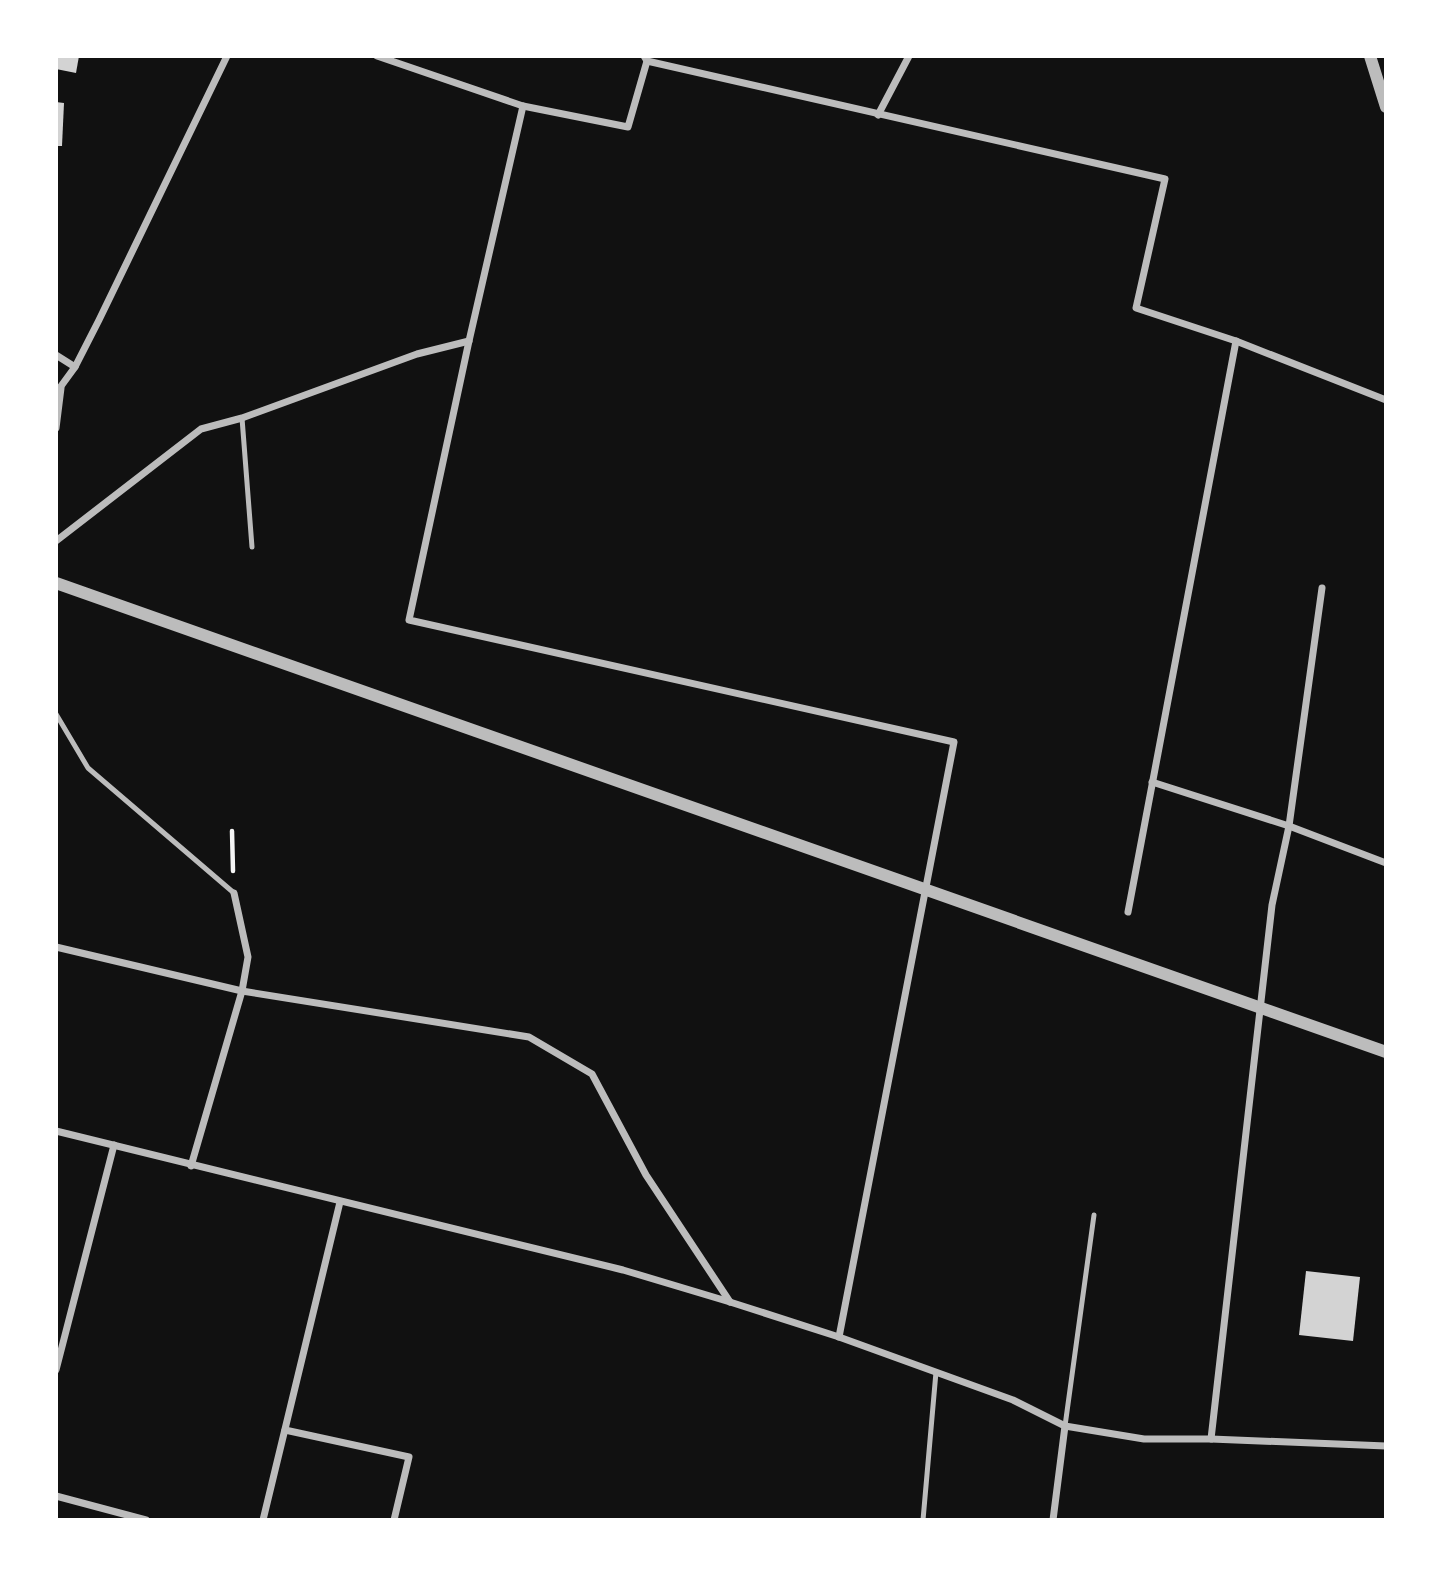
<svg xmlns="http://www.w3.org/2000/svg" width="1442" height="1576" font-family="Rubik,sans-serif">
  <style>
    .building { fill: #d3d3d3 }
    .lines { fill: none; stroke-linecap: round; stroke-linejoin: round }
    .path { stroke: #f5f5f5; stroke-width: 4.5 }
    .service { stroke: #bcbcbc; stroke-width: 5 }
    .minor { stroke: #bcbcbc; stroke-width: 7 }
    .tertiary { stroke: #bcbcbc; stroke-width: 12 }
  </style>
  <rect width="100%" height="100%" fill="#111"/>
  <!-- building -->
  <g class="building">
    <path d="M 56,56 L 79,56 L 76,73 L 56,69 Z"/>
    <path d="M 56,102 L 64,103 L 62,146 L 56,146 Z"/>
    <path d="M 1306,1271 L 1360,1277 L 1353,1341 L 1299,1335 Z"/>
  </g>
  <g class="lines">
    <!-- path -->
    <path class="path" d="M 232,831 L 233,871"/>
    <!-- service -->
    <g class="service">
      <path d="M 242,418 L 252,547"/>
      <path d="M 56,714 L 88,768 L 234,893"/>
      <path d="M 1065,1426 L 1094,1215"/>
      <path d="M 923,1520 L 936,1372"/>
    </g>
    <!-- minor -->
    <g class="minor">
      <path d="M 377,56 L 523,106 L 628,127 L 647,61"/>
      <path d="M 644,56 L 647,61 L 1165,179 L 1136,308 L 1236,341 L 1386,400"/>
      <path d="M 523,106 L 469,341 L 409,620 L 954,742 L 839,1337"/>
      <path d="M 878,115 L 909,56"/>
      <path d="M 56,355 L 75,367"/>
      <path d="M 56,393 L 75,367 L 99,320 L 227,56"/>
      <path d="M 56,428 L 61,388"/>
      <path d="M 56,541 L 201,429 L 242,418 L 417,354 L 469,341"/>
      <path d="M 1152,782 L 1289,826 L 1386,863"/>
      <path d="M 1128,912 L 1236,341"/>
      <path d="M 56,947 L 242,991 L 529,1037 L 592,1074 L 646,1175 L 730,1302"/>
      <path d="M 56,1131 L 623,1270 L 730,1302 L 839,1337 L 1013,1400 L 1065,1426 L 1144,1439 L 1211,1439 L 1386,1446"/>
      <path d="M 191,1166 L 242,991 L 248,957 L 234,893"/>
      <path d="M 56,1370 L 114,1145"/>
      <path d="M 285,1430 L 409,1457 L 394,1520"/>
      <path d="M 1211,1439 L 1272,905 L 1289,826 L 1322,588"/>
      <path d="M 56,1496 L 146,1520"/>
      <path d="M 263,1520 L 340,1202"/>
      <path d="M 1053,1520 L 1065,1426"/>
    </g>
    <!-- tertiary -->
    <g class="tertiary">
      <path d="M 1370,56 L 1386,107"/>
      <path d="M 56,583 L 1386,1052"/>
    </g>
  </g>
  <!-- border -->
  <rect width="1442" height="1576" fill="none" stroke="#ffffff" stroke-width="116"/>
</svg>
